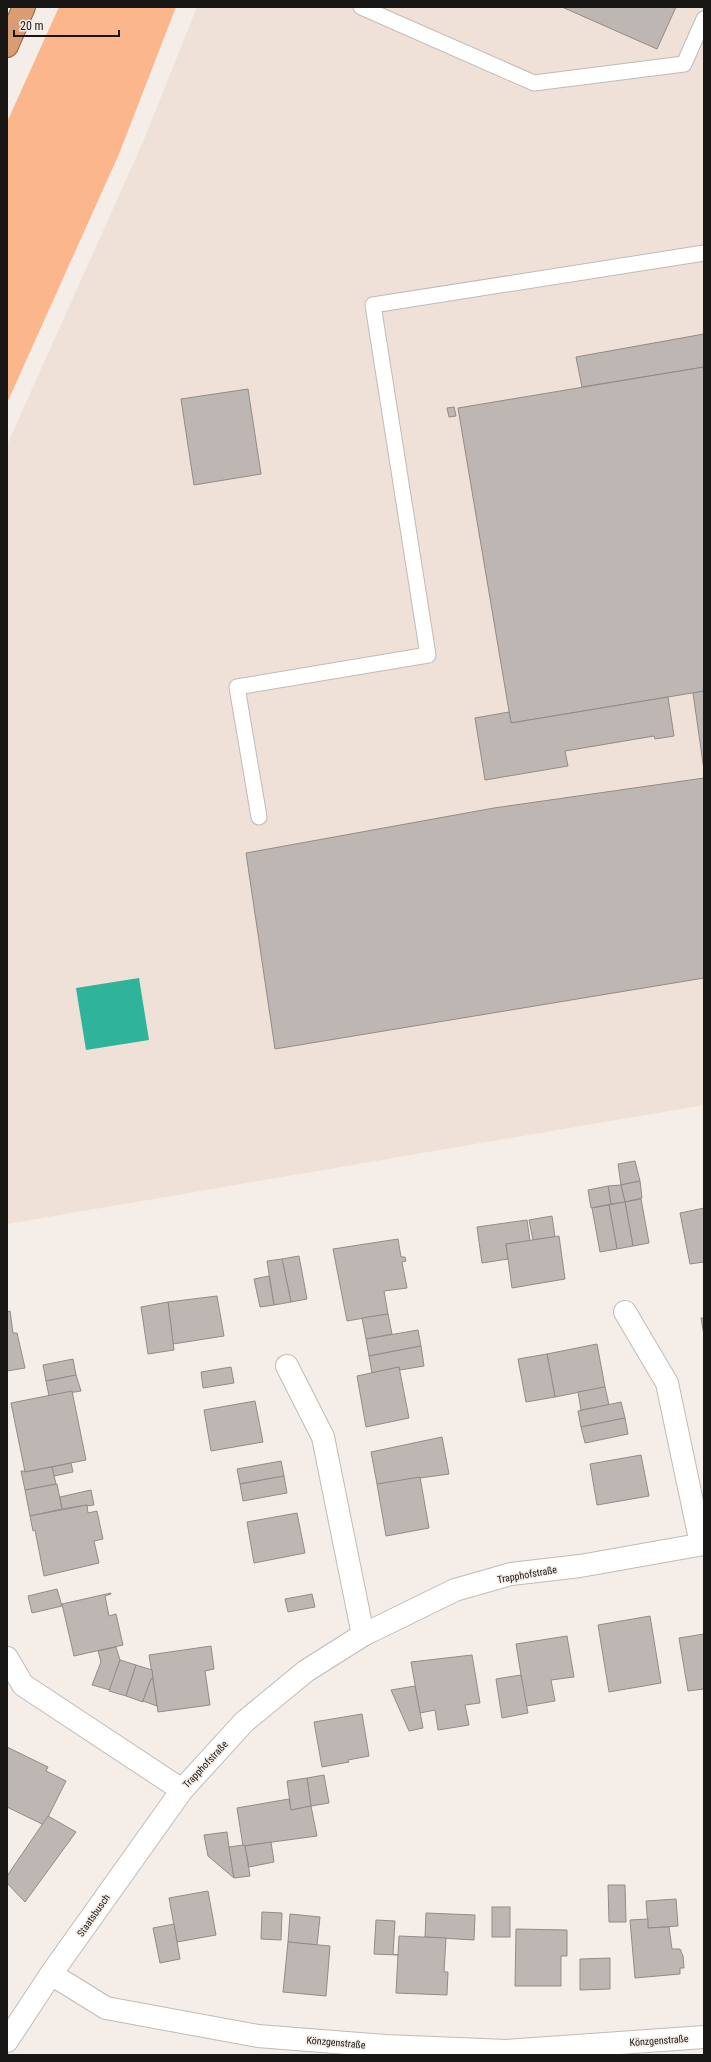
<svg xmlns="http://www.w3.org/2000/svg" width="711" height="2062" font-family="'Roboto Condensed',sans-serif">
  <style>
    .built { fill: #efe1d7 }
    .green { fill: #fbb78b }
    .water { fill: #2fb39a }
    .building { fill: #beb6b2; stroke: #928b87 }
    .lines { fill: none; stroke-linecap: round; stroke-linejoin: round }
    .service-casing { stroke: #c2bab6; stroke-width: 17 }
    .minor-casing { stroke: #c2bab6; stroke-width: 24 }
    .trunk-casing { stroke: #915d3a; stroke-width: 24 }
    .service { stroke: #fff; stroke-width: 15 }
    .minor { stroke: #fff; stroke-width: 22 }
    .trunk { stroke: #da9c72; stroke-width: 22 }
    .labels { text-anchor: middle; stroke-width: 3; stroke-linejoin: round; paint-order: stroke }
    .street-label { font-size: 10px; fill: #191715; stroke: #f5ede8 }
  </style>
  <rect width="100%" height="100%" fill="#f5ede8"/>
  <!-- built -->
  <path class="built" d="M 197,7 L 704,7 L 704,1105 L 7,1224 L 7,445 L 143,142 Z"/>
  <!-- green -->
  <path class="green" d="M 59,7 L 176,7 L 119,154 L 7,403 L 7,122 Z"/>
  <!-- water -->
  <path class="water" d="M 139,978 L 149,1040 L 86,1050 L 76,988 Z"/>
  <!-- building -->
  <g class="building">
    <path d="M 562,7 L 676,7 L 657,49 Z"/>
    <path d="M 704,334 L 704,367 L 582,387 L 576,357 Z"/>
    <path d="M 704,367 L 704,691 L 511,723 L 458,408 Z"/>
    <path d="M 248,389 L 261,474 L 194,485 L 181,399 Z"/>
    <path d="M 454,407 L 456,416 L 449,417 L 447,408 Z"/>
    <path d="M 704,691 L 704,770 L 693,693 Z"/>
    <path d="M 668,697 L 674,736 L 655,739 L 654,736 L 565,751 L 568,766 L 485,780 L 475,718 L 509,712 L 511,723 Z"/>
    <path d="M 704,778 L 704,978 L 275,1049 L 246,853 L 494,808 Z"/>
    <path d="M 635,1161 L 640,1181 L 621,1185 L 618,1164 Z"/>
    <path d="M 640,1181 L 642,1198 L 625,1202 L 621,1185 Z"/>
    <path d="M 621,1185 L 625,1202 L 611,1204 L 608,1186 Z"/>
    <path d="M 608,1186 L 611,1204 L 591,1208 L 588,1190 Z"/>
    <path d="M 641,1199 L 649,1243 L 633,1246 L 625,1202 Z"/>
    <path d="M 625,1202 L 633,1246 L 617,1249 L 609,1205 Z"/>
    <path d="M 609,1205 L 617,1249 L 600,1252 L 592,1208 Z"/>
    <path d="M 704,1208 L 704,1262 L 690,1264 L 680,1213 Z"/>
    <path d="M 552,1216 L 555,1237 L 533,1240 L 529,1220 Z"/>
    <path d="M 527,1220 L 530,1241 L 506,1244 L 508,1259 L 482,1263 L 477,1227 Z"/>
    <path d="M 559,1236 L 565,1279 L 512,1288 L 506,1244 Z"/>
    <path d="M 398,1239 L 401,1257 L 405,1257 L 406,1261 L 402,1262 L 407,1288 L 384,1291 L 388,1314 L 347,1321 L 333,1249 Z"/>
    <path d="M 299,1256 L 307,1299 L 291,1302 L 282,1259 Z"/>
    <path d="M 282,1259 L 291,1302 L 274,1305 L 267,1261 Z"/>
    <path d="M 269,1276 L 274,1305 L 260,1307 L 254,1279 Z"/>
    <path d="M 217,1296 L 224,1336 L 173,1344 L 168,1302 Z"/>
    <path d="M 168,1302 L 174,1350 L 148,1354 L 141,1307 Z"/>
    <path d="M 10,1311 L 13,1333 L 17,1333 L 25,1368 L 7,1371 L 7,1312 Z"/>
    <path d="M 388,1314 L 392,1334 L 366,1339 L 362,1318 Z"/>
    <path d="M 701,1318 L 704,1318 L 704,1335 Z"/>
    <path d="M 418,1330 L 421,1346 L 369,1356 L 366,1339 Z"/>
    <path d="M 597,1344 L 605,1387 L 555,1397 L 547,1354 Z"/>
    <path d="M 421,1346 L 424,1366 L 400,1370 L 399,1367 L 372,1373 L 369,1356 Z"/>
    <path d="M 547,1354 L 555,1397 L 526,1402 L 518,1359 Z"/>
    <path d="M 73,1359 L 76,1375 L 46,1381 L 43,1365 Z"/>
    <path d="M 231,1367 L 234,1383 L 203,1388 L 201,1372 Z"/>
    <path d="M 399,1367 L 409,1418 L 366,1427 L 357,1376 Z"/>
    <path d="M 76,1375 L 81,1391 L 49,1396 L 46,1381 Z"/>
    <path d="M 605,1387 L 609,1405 L 581,1410 L 578,1392 Z"/>
    <path d="M 72,1391 L 86,1460 L 25,1472 L 11,1403 Z"/>
    <path d="M 255,1401 L 263,1442 L 211,1451 L 204,1410 Z"/>
    <path d="M 621,1402 L 625,1418 L 581,1427 L 578,1411 Z"/>
    <path d="M 625,1418 L 628,1434 L 585,1443 L 581,1427 Z"/>
    <path d="M 442,1437 L 449,1474 L 377,1484 L 371,1452 Z"/>
    <path d="M 641,1455 L 649,1496 L 597,1505 L 590,1464 Z"/>
    <path d="M 281,1461 L 284,1476 L 240,1484 L 237,1469 Z"/>
    <path d="M 71,1463 L 73,1472 L 54,1476 L 52,1467 Z"/>
    <path d="M 52,1467 L 56,1484 L 25,1490 L 21,1471 L 25,1471 L 25,1472 Z"/>
    <path d="M 284,1476 L 287,1493 L 243,1501 L 240,1484 Z"/>
    <path d="M 420,1477 L 429,1528 L 386,1536 L 377,1484 Z"/>
    <path d="M 57,1484 L 62,1509 L 30,1516 L 25,1490 Z"/>
    <path d="M 91,1490 L 94,1505 L 87,1506 L 87,1505 L 62,1509 L 60,1497 Z"/>
    <path d="M 87,1505 L 88,1513 L 97,1511 L 103,1539 L 94,1541 L 99,1563 L 44,1576 L 35,1530 L 33,1531 L 30,1516 Z"/>
    <path d="M 297,1513 L 305,1553 L 254,1563 L 247,1522 Z"/>
    <path d="M 57,1589 L 62,1606 L 32,1613 L 28,1596 Z"/>
    <path d="M 111,1593 L 111,1594 L 105,1596 L 109,1616 L 116,1614 L 123,1645 L 74,1656 L 62,1604 Z"/>
    <path d="M 312,1594 L 315,1607 L 288,1612 L 285,1599 Z"/>
    <path d="M 650,1616 L 661,1683 L 609,1692 L 598,1625 Z"/>
    <path d="M 704,1634 L 704,1689 L 688,1691 L 679,1638 Z"/>
    <path d="M 567,1636 L 574,1677 L 551,1680 L 555,1701 L 526,1706 L 516,1644 Z"/>
    <path d="M 211,1646 L 214,1669 L 205,1671 L 210,1705 L 158,1712 L 149,1655 Z"/>
    <path d="M 116,1647 L 120,1660 L 110,1690 L 92,1685 L 101,1662 L 98,1651 Z"/>
    <path d="M 472,1655 L 480,1703 L 465,1705 L 469,1725 L 438,1730 L 435,1710 L 420,1713 L 411,1662 Z"/>
    <path d="M 120,1660 L 136,1665 L 126,1696 L 109,1691 Z"/>
    <path d="M 136,1665 L 152,1670 L 153,1679 L 151,1679 L 143,1702 L 126,1696 Z"/>
    <path d="M 521,1675 L 528,1713 L 502,1718 L 496,1679 Z"/>
    <path d="M 151,1679 L 153,1679 L 157,1706 L 143,1701 Z"/>
    <path d="M 415,1686 L 423,1728 L 409,1731 L 391,1690 Z"/>
    <path d="M 362,1714 L 369,1756 L 348,1760 L 349,1762 L 322,1767 L 314,1722 Z"/>
    <path d="M 7,1747 L 48,1767 L 46,1771 L 66,1781 L 44,1825 L 7,1807 Z"/>
    <path d="M 324,1775 L 329,1803 L 311,1806 L 307,1778 Z"/>
    <path d="M 307,1778 L 311,1806 L 291,1810 L 287,1781 Z"/>
    <path d="M 289,1799 L 291,1810 L 311,1806 L 317,1836 L 243,1846 L 237,1808 Z"/>
    <path d="M 48,1816 L 76,1832 L 25,1902 L 7,1883 L 7,1876 Z"/>
    <path d="M 227,1832 L 229,1847 L 234,1878 L 208,1856 L 204,1835 Z"/>
    <path d="M 271,1842 L 274,1862 L 249,1867 L 245,1846 Z"/>
    <path d="M 243,1845 L 245,1846 L 250,1876 L 234,1878 L 229,1847 Z"/>
    <path d="M 608,1885 L 625,1885 L 626,1922 L 609,1922 Z"/>
    <path d="M 208,1891 L 216,1935 L 177,1942 L 169,1898 Z"/>
    <path d="M 676,1899 L 678,1926 L 648,1928 L 646,1901 Z"/>
    <rect x="492" y="1907" width="18" height="30"/>
    <path d="M 262,1912 L 282,1913 L 281,1940 L 261,1939 Z"/>
    <path d="M 426,1913 L 475,1915 L 474,1940 L 425,1937 Z"/>
    <path d="M 290,1914 L 320,1917 L 317,1945 L 288,1942 Z"/>
    <path d="M 648,1919 L 648,1928 L 669,1927 L 672,1949 L 680,1949 L 683,1956 L 684,1968 L 680,1968 L 680,1974 L 635,1978 L 630,1920 Z"/>
    <path d="M 376,1920 L 395,1921 L 393,1954 L 398,1955 L 374,1954 Z"/>
    <path d="M 174,1924 L 180,1959 L 160,1963 L 153,1928 Z"/>
    <path d="M 516,1929 L 567,1930 L 567,1956 L 561,1956 L 561,1986 L 515,1986 Z"/>
    <path d="M 399,1936 L 446,1938 L 444,1972 L 448,1972 L 447,1995 L 396,1993 Z"/>
    <path d="M 288,1942 L 330,1946 L 326,1996 L 283,1992 Z"/>
    <path d="M 610,1958 L 610,1989 L 580,1990 L 580,1959 Z"/>
  </g>
  <g class="lines">
    <!-- service casing -->
    <g class="service-casing">
      <g id="service">
        <path d="M 361,7 L 534,83 L 684,64 L 704,19"/>
        <path d="M 259,817 L 237,687 L 428,655 L 373,305 L 704,253"/>
      </g>
    </g>
    <!-- minor casing -->
    <g class="minor-casing">
      <g id="minor">
        <path d="M 625,1312 L 667,1383 L 701,1544"/>
        <path d="M 287,1366 L 323,1437 L 363,1635"/>
        <path d="M 7,1658 L 23,1685 L 182,1790"/>
        <path d="M 51,1974 L 106,2008 L 258,2036 L 385,2046 L 506,2051 L 704,2037"/>
        <path d="M 7,2041 L 51,1974 L 182,1790 L 244,1722 L 306,1671 L 363,1635 L 455,1590 L 511,1574 L 580,1566 L 704,1544"/>
      </g>
    </g>
    <!-- trunk casing -->
    <g class="trunk-casing">
      <path id="trunk" d="M 7,46 L 24,7"/>
    </g>
    <!-- service -->
    <use href="#service" class="service"/>
    <!-- minor -->
    <use href="#minor" class="minor"/>
    <!-- trunk -->
    <use href="#trunk" class="trunk"/>
  </g>
  <g class="labels">
    <!-- street labels -->
    <g class="street-label">
      <text transform="translate(527 1574) rotate(-10)" y="4">Trapphofstraße</text>
      <text transform="translate(205 1764) rotate(-47)" y="4">Trapphofstraße</text>
      <text transform="translate(93 1915) rotate(-55)" y="4">Staatsbusch</text>
      <text transform="translate(659 2040) rotate(-4)" y="4">Könzgenstraße</text>
      <text transform="translate(336 2042) rotate(5)" y="4">Könzgenstraße</text>
    </g>
  </g>
  <!-- border -->
  <rect width="711" height="2062" fill="none" stroke="#191715" stroke-width="16"/>
  <!-- scale -->
  <path d="M14 30v6h105v-6" fill="none" stroke="#191715" stroke-width="2"/>
  <text x="20" y="30" font-size="12" fill="#191715" stroke="#f5ede8" stroke-width="3" paint-order="stroke">20 m</text>
</svg>
